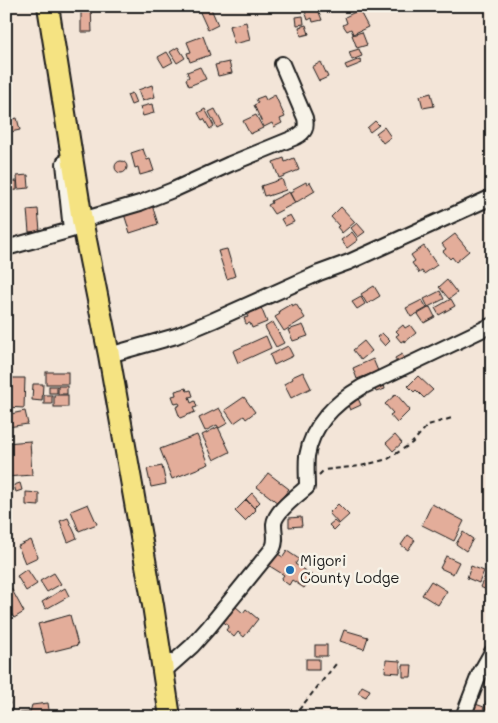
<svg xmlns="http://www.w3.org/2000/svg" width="498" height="723" font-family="Mali,sans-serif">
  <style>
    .building { fill: #e3ad9a; stroke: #1c1c1c }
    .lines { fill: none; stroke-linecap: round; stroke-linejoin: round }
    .minor-casing { stroke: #1c1c1c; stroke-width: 18 }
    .highway-casing { stroke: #1c1c1c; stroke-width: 24 }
    .path { stroke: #1c1c1c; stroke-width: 2; stroke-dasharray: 5 4; stroke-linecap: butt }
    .minor { stroke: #f7f3e8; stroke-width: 14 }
    .highway { stroke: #f5e382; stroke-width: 20 }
    .poi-dot { fill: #1f6fb2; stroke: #f7f3e8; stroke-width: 2 }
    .labels { text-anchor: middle; stroke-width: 5; stroke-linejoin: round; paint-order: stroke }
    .poi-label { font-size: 15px; fill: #1c1c1c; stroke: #f7f3e8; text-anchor: start }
  </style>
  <rect width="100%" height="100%" fill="#f3e5d8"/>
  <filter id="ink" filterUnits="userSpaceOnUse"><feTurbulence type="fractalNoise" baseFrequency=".02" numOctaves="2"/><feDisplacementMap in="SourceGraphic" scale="10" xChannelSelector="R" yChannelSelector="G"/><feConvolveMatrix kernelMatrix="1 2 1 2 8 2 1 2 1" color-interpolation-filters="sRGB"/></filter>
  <g filter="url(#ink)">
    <!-- building -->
    <g class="building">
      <path d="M 81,6 L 91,6 L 92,32 L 81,32 Z"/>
      <path d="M 203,6 L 210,6 L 218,25 L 208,30 L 198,8 Z"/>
      <path d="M 317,7 L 322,20 L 313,22 L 312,18 L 308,20 L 305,11 Z"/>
      <path d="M 359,10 L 368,27 L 353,34 L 351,29 L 347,31 L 343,25 L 347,23 L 345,17 Z"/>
      <path d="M 303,16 L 304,24 L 297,25 L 296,17 Z"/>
      <path d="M 246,22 L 250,40 L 234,44 L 229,26 Z"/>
      <path d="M 306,25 L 309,34 L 301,36 L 299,27 Z"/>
      <path d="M 362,32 L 367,45 L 357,48 L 352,35 Z"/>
      <path d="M 203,36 L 210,55 L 190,62 L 187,53 L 191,52 L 187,42 Z"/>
      <path d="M 178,47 L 185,58 L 177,63 L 170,52 Z"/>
      <path d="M 359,49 L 362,56 L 352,60 L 349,52 Z"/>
      <path d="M 167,52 L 173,62 L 164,67 L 158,57 Z"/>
      <path d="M 360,59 L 362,63 L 347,69 L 345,65 Z"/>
      <path d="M 229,62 L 232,73 L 218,76 L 215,65 Z"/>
      <path d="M 321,62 L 328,77 L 319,81 L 312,67 Z"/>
      <path d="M 200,67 L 206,79 L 189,86 L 186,79 L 189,77 L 187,72 Z"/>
      <path d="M 152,85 L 155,97 L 142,101 L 138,90 Z"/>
      <path d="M 132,93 L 136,103 L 131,105 L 127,95 Z"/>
      <path d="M 431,93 L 434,106 L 423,108 L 420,96 Z"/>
      <path d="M 275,95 L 285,117 L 280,119 L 282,123 L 274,127 L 272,123 L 264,127 L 254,105 L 258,103 L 256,99 L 264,96 L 266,100 Z"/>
      <path d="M 152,104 L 154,113 L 143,116 L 140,107 Z"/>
      <path d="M 205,109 L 214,126 L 210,129 L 204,119 L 202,120 L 198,113 Z"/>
      <path d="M 215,109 L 223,125 L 217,128 L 209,112 Z"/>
      <path d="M 256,115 L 263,128 L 250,134 L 243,121 Z"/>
      <path d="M 17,118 L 20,130 L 6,133 L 6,121 Z"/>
      <path d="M 375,121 L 379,125 L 370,132 L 367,128 Z"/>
      <path d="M 384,127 L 391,137 L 383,143 L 376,133 Z"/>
      <path d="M 143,149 L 147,160 L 150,159 L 154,171 L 140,175 L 138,167 L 135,168 L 131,153 Z"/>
      <path d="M 284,158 L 285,162 L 294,158 L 299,170 L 279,178 L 273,162 Z"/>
      <circle cx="121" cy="167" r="6"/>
      <path d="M 28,175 L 29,188 L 18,189 L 17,176 Z"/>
      <path d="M 282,179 L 286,190 L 268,196 L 268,195 L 264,196 L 261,186 Z"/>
      <path d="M 17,181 L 17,190 L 7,191 L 6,182 Z"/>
      <path d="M 306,182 L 307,184 L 310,182 L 315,191 L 295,203 L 290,193 L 294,191 L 293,189 Z"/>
      <path d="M 289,192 L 295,203 L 274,214 L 268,205 L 272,203 L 271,201 Z"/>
      <path d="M 152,205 L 158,224 L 130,233 L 124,214 Z"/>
      <path d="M 341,207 L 355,222 L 342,233 L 337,227 L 339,226 L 331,217 Z"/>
      <path d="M 38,209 L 40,231 L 29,232 L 27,210 Z"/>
      <path d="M 290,215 L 294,222 L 285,226 L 281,219 Z"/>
      <path d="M 357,223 L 365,232 L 358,237 L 351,228 Z"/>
      <path d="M 352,232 L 358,240 L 347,248 L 341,240 Z"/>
      <path d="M 455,234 L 469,251 L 456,262 L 452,257 L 450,259 L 443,251 L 446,249 L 442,244 Z"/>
      <path d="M 424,246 L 437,265 L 424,274 L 422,271 L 419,273 L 412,263 L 415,261 L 411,255 Z"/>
      <path d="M 227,249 L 235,276 L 227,279 L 218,251 Z"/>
      <path d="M 447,280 L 457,293 L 449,299 L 439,287 Z"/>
      <path d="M 374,286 L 380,296 L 367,304 L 361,294 Z"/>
      <path d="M 440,291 L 444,299 L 428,307 L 424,299 Z"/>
      <path d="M 361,297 L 365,304 L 357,309 L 352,302 Z"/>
      <path d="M 451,299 L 455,306 L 439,315 L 435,308 Z"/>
      <path d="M 422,300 L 427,308 L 411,317 L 406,308 Z"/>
      <path d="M 291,304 L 292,306 L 296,304 L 305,318 L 284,331 L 275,317 L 280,314 L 279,311 Z"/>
      <path d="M 260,305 L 267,322 L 252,328 L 250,323 L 246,324 L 244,318 L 248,317 L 245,311 Z"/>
      <path d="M 430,307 L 435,317 L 424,323 L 418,314 Z"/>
      <path d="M 273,322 L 284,343 L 276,347 L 265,327 Z"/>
      <path d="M 303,325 L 308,336 L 293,341 L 288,330 Z"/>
      <path d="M 403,325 L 405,328 L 410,325 L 416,333 L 405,342 L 404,340 L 401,342 L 396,336 L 399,334 L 396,331 Z"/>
      <path d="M 382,333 L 390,341 L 385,346 L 377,337 Z"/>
      <path d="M 266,336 L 271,348 L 238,363 L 233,351 Z"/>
      <path d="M 364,341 L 372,351 L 361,360 L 353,350 Z"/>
      <path d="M 288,346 L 293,356 L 274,365 L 270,355 Z"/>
      <path d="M 402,354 L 404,359 L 397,363 L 395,358 Z"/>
      <path d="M 373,359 L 378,371 L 357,379 L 353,368 Z"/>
      <rect x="46" y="372" width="22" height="12"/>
      <path d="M 303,372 L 311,388 L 291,398 L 284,384 L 293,379 L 292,377 Z"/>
      <path d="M 418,376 L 433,390 L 424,398 L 416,390 L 414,392 L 408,386 Z"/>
      <path d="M 6,378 L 25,378 L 24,408 L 6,407 Z"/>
      <path d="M 33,384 L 43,384 L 42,401 L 32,400 Z"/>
      <path d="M 384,384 L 385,389 L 376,392 L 374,387 Z"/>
      <rect x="49" y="386" width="8" height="7"/>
      <rect x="58" y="386" width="9" height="8"/>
      <path d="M 186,388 L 187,391 L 191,390 L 193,396 L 189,397 L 191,403 L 195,401 L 197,407 L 193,408 L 195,412 L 180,418 L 176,407 L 180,405 L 179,403 L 175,404 L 172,396 L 176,395 L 175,391 Z"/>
      <path d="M 356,394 L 361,405 L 350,410 L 345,399 Z"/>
      <path d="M 396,394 L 410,410 L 397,423 L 390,415 L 393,413 L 385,404 Z"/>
      <rect x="44" y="395" width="8" height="9"/>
      <rect x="54" y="395" width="14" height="12"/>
      <path d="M 244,397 L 255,412 L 246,419 L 244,416 L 234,423 L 225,410 Z"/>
      <path d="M 219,408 L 228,423 L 219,428 L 217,425 L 205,431 L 199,418 Z"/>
      <path d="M 25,411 L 28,424 L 8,427 L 6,415 Z"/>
      <path d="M 218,427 L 230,452 L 214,460 L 202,435 Z"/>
      <path d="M 197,435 L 209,464 L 172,479 L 160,449 Z"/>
      <path d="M 395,435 L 402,443 L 393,451 L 386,443 Z"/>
      <path d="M 30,441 L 32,475 L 6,477 L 6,443 Z"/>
      <path d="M 162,466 L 166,484 L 151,487 L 147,469 Z"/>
      <path d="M 268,473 L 289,489 L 278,503 L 257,487 Z"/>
      <path d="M 20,483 L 22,490 L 16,492 L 14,485 Z"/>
      <path d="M 26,492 L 39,493 L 39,506 L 26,505 Z"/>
      <path d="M 252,493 L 260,502 L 254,508 L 246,499 Z"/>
      <path d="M 246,500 L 256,510 L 245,521 L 235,511 Z"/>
      <path d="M 88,504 L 97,524 L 79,531 L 71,511 Z"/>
      <path d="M 338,504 L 349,515 L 339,524 L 329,513 Z"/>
      <path d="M 432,504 L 464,521 L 454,541 L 422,525 Z"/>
      <path d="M 301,517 L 302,526 L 289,527 L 289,518 Z"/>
      <path d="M 68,518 L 77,538 L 68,542 L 60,521 Z"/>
      <path d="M 334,521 L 339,525 L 334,530 L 329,525 Z"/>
      <path d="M 463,532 L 473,539 L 466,551 L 456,544 Z"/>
      <path d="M 408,535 L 415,540 L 408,550 L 401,545 Z"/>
      <path d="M 31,540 L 38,557 L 25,563 L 18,546 Z"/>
      <path d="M 287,551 L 299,559 L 295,564 L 313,576 L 304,588 L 292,580 L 289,585 L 281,579 L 284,575 L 268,565 L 276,553 L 283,557 Z"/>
      <path d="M 446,556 L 459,562 L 453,574 L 440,568 Z"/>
      <path d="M 471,566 L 484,571 L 479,583 L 467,578 Z"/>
      <path d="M 27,569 L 37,584 L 26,591 L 17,576 Z"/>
      <path d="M 54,573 L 61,584 L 47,592 L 40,581 Z"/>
      <path d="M 486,574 L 492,577 L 492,580 L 487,590 L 480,587 Z"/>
      <path d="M 431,581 L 447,591 L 438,605 L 422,595 Z"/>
      <path d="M 11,588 L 24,612 L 14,618 L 6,605 L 6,591 Z"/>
      <path d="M 65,588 L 69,596 L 46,609 L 42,602 Z"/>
      <path d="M 235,606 L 243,613 L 246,609 L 258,619 L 244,637 L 238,632 L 234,637 L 226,630 L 229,626 L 222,621 Z"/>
      <path d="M 70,615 L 78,645 L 46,653 L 38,624 Z"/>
      <path d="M 344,630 L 368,637 L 364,649 L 340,641 Z"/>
      <rect x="315" y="645" width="12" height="11"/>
      <rect x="306" y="659" width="13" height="11"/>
      <path d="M 386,660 L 400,661 L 400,673 L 385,672 Z"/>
      <path d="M 403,665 L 412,665 L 411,677 L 403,677 Z"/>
      <path d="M 362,686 L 370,690 L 366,697 L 358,693 Z"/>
      <path d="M 486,701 L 492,701 L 492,717 L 490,717 L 490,715 L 485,715 Z"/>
      <path d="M 470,702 L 484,707 L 481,717 L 465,717 Z"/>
      <path d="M 48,703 L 50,717 L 20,717 L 20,713 L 30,712 L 32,705 Z"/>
      <path d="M 103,713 L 103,717 L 78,717 L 78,716 Z"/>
    </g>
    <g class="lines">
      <!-- minor casing -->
      <g class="minor-casing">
        <g id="minor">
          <path d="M 82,220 L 140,203 L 173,190 L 230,164 L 296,137 C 305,132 307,128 305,118 L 282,64"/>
          <path d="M 6,248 L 71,230 L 64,163"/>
          <path d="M 109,355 L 176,336 L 212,321 L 319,273 L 349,262 L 492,197"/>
          <path d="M 164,671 L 192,646 L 209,627 L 273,548 C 277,540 274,533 274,524 C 275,511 297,496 307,487 C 307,477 306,466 307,456 C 312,425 336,402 362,387 L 492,325"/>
          <path d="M 463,717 L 479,675 L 492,652"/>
        </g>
      </g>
      <!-- highway casing -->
      <g class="highway-casing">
        <path id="highway" d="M 48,6 L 82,220 L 109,355 L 153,605 L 170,717"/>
      </g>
      <!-- path -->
      <g class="path">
        <path d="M 319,475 L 324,470 L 361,466 L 388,459 L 412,443 L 428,425 L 452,418"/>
        <path d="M 6,691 L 13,717"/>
        <path d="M 293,717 L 336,664"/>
      </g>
      <!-- minor -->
      <use href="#minor" class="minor"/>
      <!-- highway -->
      <use href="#highway" class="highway"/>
    </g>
  </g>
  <!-- markers -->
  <circle class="poi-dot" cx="290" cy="570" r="5"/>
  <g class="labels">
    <!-- poi labels -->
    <g class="poi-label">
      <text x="300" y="566">Migori<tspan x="300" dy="17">County Lodge</tspan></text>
    </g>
  </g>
  <!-- margin -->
  <rect width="498" height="723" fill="none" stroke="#f7f3e8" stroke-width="25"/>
  <rect x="12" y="12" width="473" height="698" fill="none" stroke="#1c1c1c" stroke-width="2" filter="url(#ink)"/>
</svg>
